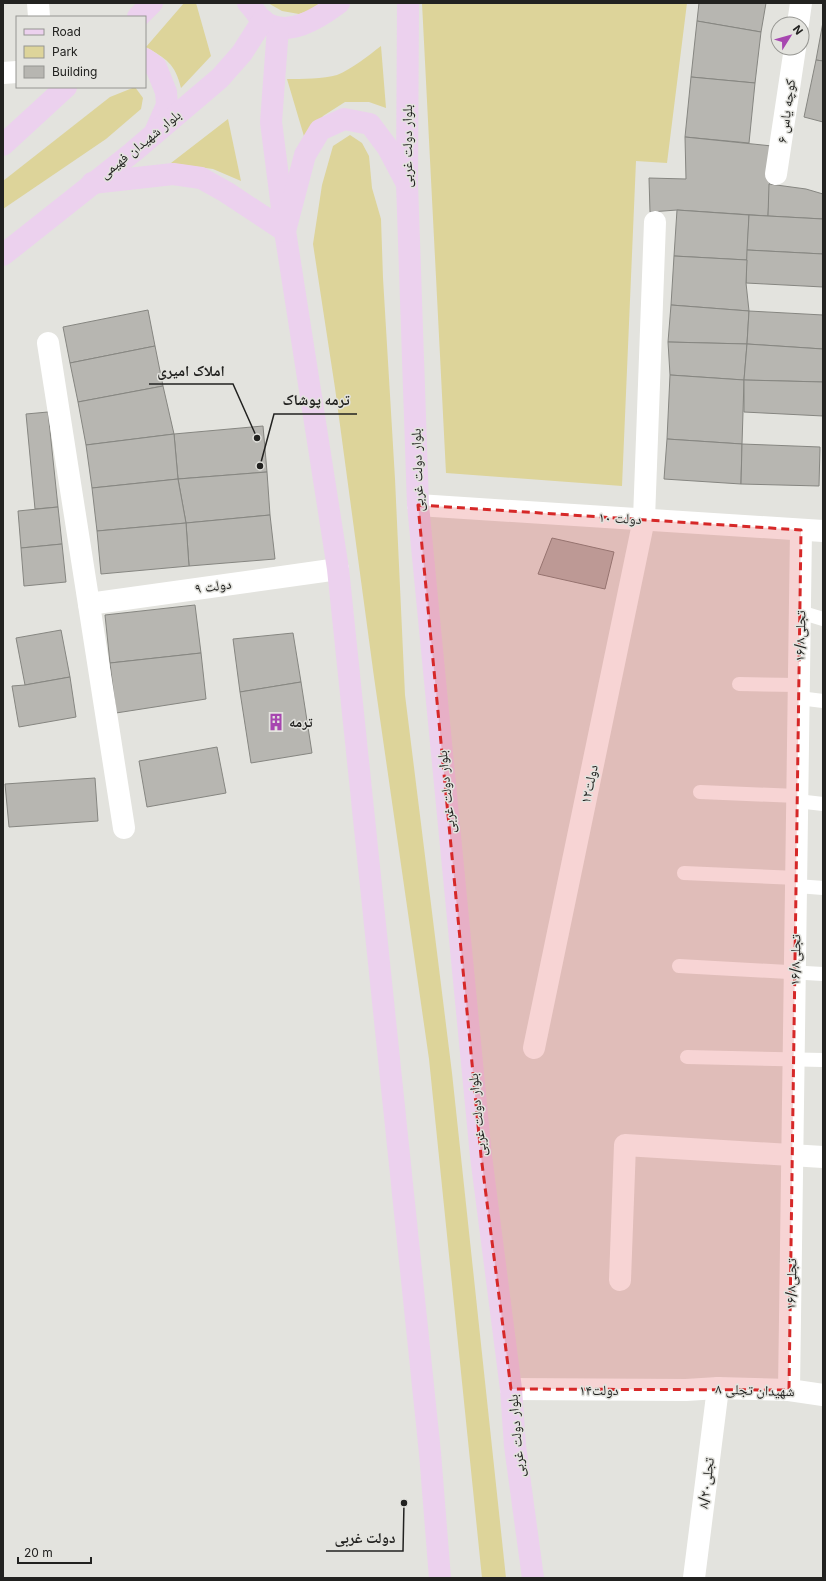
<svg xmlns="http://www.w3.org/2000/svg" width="826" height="1581" font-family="Inter,'Noto Naskh Arabic',sans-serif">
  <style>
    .green { fill: #ddd49a }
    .building { fill: #b7b6b1; stroke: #868681 }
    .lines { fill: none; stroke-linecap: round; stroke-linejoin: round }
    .lane { stroke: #fff; stroke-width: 14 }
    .street { stroke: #fff; stroke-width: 22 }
    .secondary { stroke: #ecd1ee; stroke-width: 22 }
    .marked { fill: #d62828; fill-opacity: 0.2; stroke: #d62828; stroke-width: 3; stroke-dasharray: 8 5; stroke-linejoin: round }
    .labels { text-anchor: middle; stroke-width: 3; stroke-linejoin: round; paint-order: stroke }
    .street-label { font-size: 14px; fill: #222220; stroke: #e3e3de }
    .poi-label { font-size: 14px; font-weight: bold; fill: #222220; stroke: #e3e3de; text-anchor: start }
    .leader { fill: none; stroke: #222220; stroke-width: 1.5 }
    .callout-dot { fill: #222220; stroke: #e3e3de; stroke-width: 1.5 }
    .callout-label { font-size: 15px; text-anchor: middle; font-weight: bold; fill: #222220; stroke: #e3e3de; stroke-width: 3; stroke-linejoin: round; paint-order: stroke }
  </style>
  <rect width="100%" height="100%" fill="#e3e3de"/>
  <!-- green -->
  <g class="green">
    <path d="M 184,3 L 196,3 L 211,56 L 181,88 C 175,63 166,59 146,47 Z"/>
    <path d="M 268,3 L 331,3 L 299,14 L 282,11 Z"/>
    <path d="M 422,3 L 687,3 L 667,163 L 636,161 L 622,486 L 446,473 Z"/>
    <path d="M 381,46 L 386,108 L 369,102 L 345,102 L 323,116 L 306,143 L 287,79 C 301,79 324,79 337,75 C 352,69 368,56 381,46 Z"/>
    <path d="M 135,87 L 143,98 L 141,109 L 106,139 L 3,209 L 3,181 L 110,97 Z"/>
    <path d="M 228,119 L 241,181 L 213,169 L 171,163 Z"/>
    <path d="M 350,135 L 362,143 L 369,156 L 372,188 L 381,219 L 383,278 L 395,479 L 405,695 L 452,1073 L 506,1578 L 482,1578 L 429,1059 L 374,677 L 335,388 L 313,244 L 322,185 L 333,146 Z"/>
  </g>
  <!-- building -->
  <g class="building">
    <path d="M 699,3 L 766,3 L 761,32 L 697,21 Z"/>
    <path d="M 697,21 L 761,32 L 755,83 L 691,77 Z"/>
    <path d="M 823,22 L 823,61 L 816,60 Z"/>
    <path d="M 816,60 L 823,61 L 823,122 L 804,117 Z"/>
    <path d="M 691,77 L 755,83 L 749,143 L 685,137 Z"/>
    <path d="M 685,137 L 772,146 L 768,216 L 677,210 L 650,212 L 649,178 L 686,179 Z"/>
    <path d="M 769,184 L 806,189 L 823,194 L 823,219 L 768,216 Z"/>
    <path d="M 677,210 L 749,215 L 747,260 L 674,256 Z"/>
    <path d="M 749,215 L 823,219 L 823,254 L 747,250 Z"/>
    <path d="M 747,250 L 823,254 L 823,287 L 746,283 Z"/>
    <path d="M 674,256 L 747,260 L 746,283 L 749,311 L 671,305 Z"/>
    <path d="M 671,305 L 749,311 L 747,344 L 668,342 Z"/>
    <path d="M 148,310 L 155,346 L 70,363 L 63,327 Z"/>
    <path d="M 749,311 L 823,315 L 823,349 L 747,344 Z"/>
    <path d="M 668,342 L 747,344 L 744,380 L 670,375 Z"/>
    <path d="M 747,344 L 823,349 L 823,382 L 744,380 Z"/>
    <path d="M 155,346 L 163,386 L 78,402 L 70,363 Z"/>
    <path d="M 670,375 L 744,380 L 742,444 L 667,439 Z"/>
    <path d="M 744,380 L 823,382 L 823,416 L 744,412 Z"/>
    <path d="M 163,386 L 174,434 L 86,445 L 78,402 Z"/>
    <path d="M 48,412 L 58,507 L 35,509 L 26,414 Z"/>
    <path d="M 263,426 L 267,472 L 178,479 L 174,434 Z"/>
    <path d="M 174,434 L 178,479 L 92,488 L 86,445 Z"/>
    <path d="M 667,439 L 742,444 L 741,484 L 664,479 Z"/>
    <path d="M 742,444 L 820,447 L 819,486 L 741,484 Z"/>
    <path d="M 267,472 L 270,515 L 186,523 L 178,479 Z"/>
    <path d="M 178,479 L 186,523 L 97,531 L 92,488 Z"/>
    <path d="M 58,507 L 62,544 L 21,548 L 18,511 Z"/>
    <path d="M 270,515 L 275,559 L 189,566 L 186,523 Z"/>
    <path d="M 186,523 L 189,566 L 101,574 L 97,531 Z"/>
    <path d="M 552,538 L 614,552 L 605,589 L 538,574 Z"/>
    <path d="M 62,544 L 66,582 L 24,586 L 21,548 Z"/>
    <path d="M 195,605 L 201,653 L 110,663 L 105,615 Z"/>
    <path d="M 61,630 L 70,677 L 25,685 L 16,638 Z"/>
    <path d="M 293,633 L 301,682 L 240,692 L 233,639 Z"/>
    <path d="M 201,653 L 206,699 L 116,713 L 110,663 Z"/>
    <path d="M 70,677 L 76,717 L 19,727 L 12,686 L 25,685 Z"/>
    <path d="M 301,682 L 312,753 L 251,763 L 240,692 Z"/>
    <path d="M 217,747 L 226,793 L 147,807 L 139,761 Z"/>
    <path d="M 95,778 L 98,821 L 9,827 L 5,784 Z"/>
  </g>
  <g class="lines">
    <!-- lane -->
    <g class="lane">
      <path d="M 800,612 L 823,619"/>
      <path d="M 739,684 L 799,685"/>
      <path d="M 799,698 L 823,701"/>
      <path d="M 700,792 L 797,796"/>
      <path d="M 797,801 L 823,804"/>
      <path d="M 684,873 L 797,878"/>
      <path d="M 797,886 L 823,888"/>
      <path d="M 679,966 L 823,974"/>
      <path d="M 687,1057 L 823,1060"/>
    </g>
    <!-- street -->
    <g class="street">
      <path d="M 38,3 L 39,17"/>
      <path d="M 798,24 L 801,3"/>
      <path d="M 3,73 L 17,72"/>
      <path d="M 776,174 L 795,48"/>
      <path d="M 48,343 L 124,828"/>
      <path d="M 418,505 L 823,531"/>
      <path d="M 89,604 L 338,569"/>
      <path d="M 534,1048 L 644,519 L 655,222"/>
      <path d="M 620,1280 L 625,1145 L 823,1157"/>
      <path d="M 511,1389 L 686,1390 L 718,1388 L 789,1390 L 823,1395"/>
      <path d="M 789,1390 L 801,530"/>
      <path d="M 694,1578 L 718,1388"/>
    </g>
    <!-- secondary -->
    <g class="secondary">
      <path d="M 248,3 C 253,8 257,15 262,20 C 286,40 319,18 339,3"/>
      <path d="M 408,3 L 407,183 L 418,505 L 481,1156 L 511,1389 L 515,1446 L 533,1578"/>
      <path d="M 138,17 L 152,3"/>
      <path d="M 278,28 L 271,122 L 285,231 L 338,569 L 430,1453 L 440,1578"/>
      <path d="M 145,59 L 156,67 L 166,92 L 167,105 L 156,130"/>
      <path d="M 3,145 L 66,87"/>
      <path d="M 92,183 L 173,174 L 201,178 L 226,192 L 285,231 L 305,155 L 320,130 L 344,119 L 370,124 L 388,148 L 406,182"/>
      <path d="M 3,255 L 133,152 L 220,78 L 242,53 L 263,20"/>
    </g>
  </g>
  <!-- marked area -->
  <path class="marked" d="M 418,505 L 801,530 L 789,1390 L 511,1389 L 481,1156 Z"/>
  <!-- icons -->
  <defs>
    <g id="building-bare" transform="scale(1.38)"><path d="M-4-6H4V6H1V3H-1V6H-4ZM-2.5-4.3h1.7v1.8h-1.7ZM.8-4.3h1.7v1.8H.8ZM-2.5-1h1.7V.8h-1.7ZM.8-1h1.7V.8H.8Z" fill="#a747b0" stroke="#e3e3de" stroke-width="2.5" paint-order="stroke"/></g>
  </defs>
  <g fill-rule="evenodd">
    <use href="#building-bare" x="276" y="722"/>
  </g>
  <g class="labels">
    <!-- street labels -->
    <g class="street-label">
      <text transform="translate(786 111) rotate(-82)" y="5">کوچه یاس ۶</text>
      <text transform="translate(140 144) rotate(-39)" y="5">بلوار شهیدان فهیمی</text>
      <text transform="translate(407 146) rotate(-90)" y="5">بلوار دولت غربی</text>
      <text transform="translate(417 470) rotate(-92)" y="5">بلوار دولت غربی</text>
      <text transform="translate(620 518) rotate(3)" y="5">۱۰ دولت</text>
      <text transform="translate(213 586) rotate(-8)" y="5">۹ دولت</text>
      <text transform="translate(800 636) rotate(-89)" y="5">تجلی۱۶/۸</text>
      <text transform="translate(589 784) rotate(-78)" y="5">۱۲دولت</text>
      <text transform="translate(446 792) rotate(-96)" y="5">بلوار دولت غربی</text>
      <text transform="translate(795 960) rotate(-89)" y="5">تجلی۱۶/۸</text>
      <text transform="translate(477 1115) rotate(-96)" y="5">بلوار دولت غربی</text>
      <text transform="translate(791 1284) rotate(-89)" y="5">تجلی۱۶/۸</text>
      <text x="599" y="1395">۱۴دولت</text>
      <text transform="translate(755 1390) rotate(2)" y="5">شهیدان تجلی ۸</text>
      <text transform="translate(516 1436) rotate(-95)" y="5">بلوار دولت غربی</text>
      <text transform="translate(706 1483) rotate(-83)" y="5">تجلی۸/۲۰</text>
    </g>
    <!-- poi labels -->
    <g class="poi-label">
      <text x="289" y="727">ترمه</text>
    </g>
  </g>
  <!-- callouts -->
  <path class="leader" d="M257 438L233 384H149M260 466L274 414H357M404 1503L403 1551H326"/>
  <g class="callout-dot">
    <circle cx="257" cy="438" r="4"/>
    <circle cx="260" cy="466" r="4"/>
    <circle cx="404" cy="1503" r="4"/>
  </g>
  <g class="callout-label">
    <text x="191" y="376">املاک امیری</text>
    <text x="316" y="405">ترمه پوشاک</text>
    <text x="365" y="1543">دولت غربی</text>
  </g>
  <!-- border -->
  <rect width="826" height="1581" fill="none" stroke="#222220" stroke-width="8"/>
  <!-- legend -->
  <rect x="16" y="16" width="130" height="72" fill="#e3e3de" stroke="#969692"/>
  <rect x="24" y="29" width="20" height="6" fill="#ecd1ee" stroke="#969692"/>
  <text x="52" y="36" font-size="12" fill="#222220">Road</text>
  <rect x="24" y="46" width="20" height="12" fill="#ddd49a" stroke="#969692"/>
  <text x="52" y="56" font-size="12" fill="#222220">Park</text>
  <rect x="24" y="66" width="20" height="12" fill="#b7b6b1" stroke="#969692"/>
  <text x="52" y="76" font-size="12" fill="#222220">Building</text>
  <!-- north arrow -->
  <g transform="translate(790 36) rotate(53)"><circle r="19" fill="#e3e3de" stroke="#969692"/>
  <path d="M0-3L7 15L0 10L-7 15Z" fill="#a747b0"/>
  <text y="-6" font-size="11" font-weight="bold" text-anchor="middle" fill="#222220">N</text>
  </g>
  <!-- scale -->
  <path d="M18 1557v6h73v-6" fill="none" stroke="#222220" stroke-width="2"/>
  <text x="24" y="1557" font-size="12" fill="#222220" stroke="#e3e3de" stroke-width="3" paint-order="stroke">20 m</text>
</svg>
